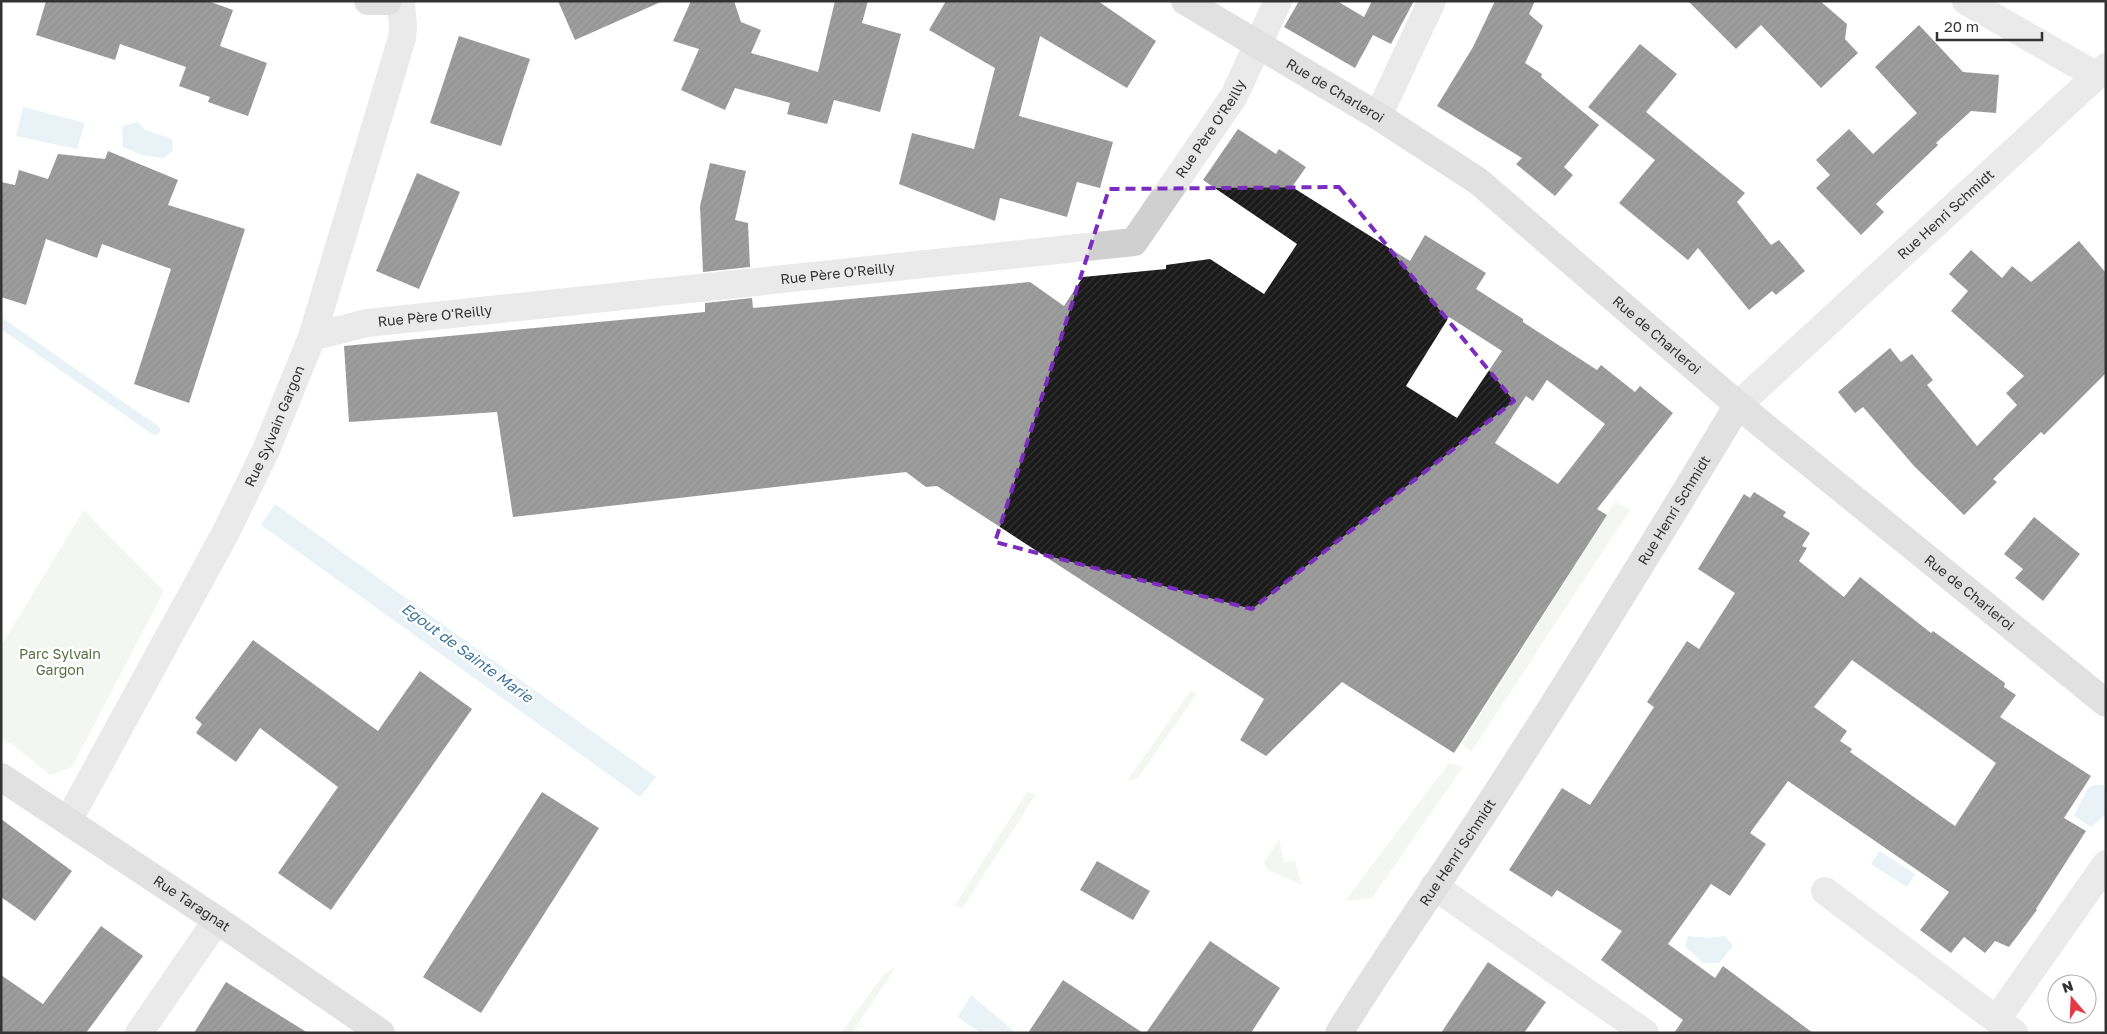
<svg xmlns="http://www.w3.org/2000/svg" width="2107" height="1034" font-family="'Golos Text',sans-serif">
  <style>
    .green { fill: #e6ecdf }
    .water { fill: #cfe2ee }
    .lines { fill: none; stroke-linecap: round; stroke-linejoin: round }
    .stream { stroke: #cfe2ee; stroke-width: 10 }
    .building { fill: url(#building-hatch); fill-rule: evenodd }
    .street { stroke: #d0d0d0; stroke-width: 28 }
    .secondary { stroke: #bdbdbd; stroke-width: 28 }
    .marked { fill: none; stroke: #7b2cbf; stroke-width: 4; stroke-dasharray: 10 6; stroke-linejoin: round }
    .labels { text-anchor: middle; stroke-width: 5; stroke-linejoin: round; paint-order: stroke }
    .street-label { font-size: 14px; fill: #333; stroke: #fff }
    .park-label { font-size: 14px; fill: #56703f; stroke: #fff }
    .water-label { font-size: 15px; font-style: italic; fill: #3f7597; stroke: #fff }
  </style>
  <defs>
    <pattern id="building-hatch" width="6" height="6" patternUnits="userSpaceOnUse" patternTransform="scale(1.25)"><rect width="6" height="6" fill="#1a1a1a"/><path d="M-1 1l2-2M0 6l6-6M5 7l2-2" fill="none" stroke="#333"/></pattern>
  </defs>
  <rect width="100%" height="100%" fill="#fff"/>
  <!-- green -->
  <g class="green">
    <path d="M 1615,502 L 1630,510 L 1471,752 L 1462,744 Z"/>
    <path d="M 84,510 L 164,591 L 72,767 L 50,775 L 16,747 L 1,738 L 1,646 Z"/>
    <path d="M 1191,690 L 1197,694 L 1137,779 L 1127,781 Z"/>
    <path d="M 1449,763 L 1463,767 L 1372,898 L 1345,901 Z"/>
    <path d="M 1027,792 L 1036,794 L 962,909 L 955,905 Z"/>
    <path d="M 1279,839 L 1284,862 L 1295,861 L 1302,885 L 1268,870 L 1264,863 Z"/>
    <path d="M 896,967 L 852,1033 L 841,1033 L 884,974 Z"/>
  </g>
  <!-- water -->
  <g class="water">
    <path d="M 23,107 L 85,123 L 77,149 L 16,136 Z"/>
    <path d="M 138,122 L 145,130 L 172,139 L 173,151 L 163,158 L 142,155 L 123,147 L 122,126 Z"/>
    <path d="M 275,504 L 656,777 L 640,797 L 261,525 Z"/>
    <path d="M 2094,785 L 2103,785 L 2106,790 L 2106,814 L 2091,827 L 2074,816 L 2088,788 Z"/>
    <path d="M 1879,851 L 1915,874 L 1907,887 L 1871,864 Z"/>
    <path d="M 1688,936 L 1710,938 L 1725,936 L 1733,946 L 1719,963 L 1703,963 L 1685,946 Z"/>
    <path d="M 971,995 L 1016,1033 L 980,1033 L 958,1017 Z"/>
  </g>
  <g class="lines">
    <!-- stream -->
    <path class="stream" d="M 1,323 L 155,430"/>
  </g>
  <!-- building -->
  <g class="building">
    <path d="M 46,1 L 208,1 L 233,10 L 220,46 L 267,63 L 248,116 L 208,102 L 210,97 L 179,86 L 186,67 L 120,44 L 115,60 L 36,35 Z"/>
    <path d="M 558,1 L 663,1 L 575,40 Z"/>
    <path d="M 691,1 L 734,1 L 741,22 L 761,30 L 751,53 L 818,72 L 835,1 L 868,1 L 862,23 L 901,34 L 880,112 L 834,100 L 827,124 L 787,114 L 790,103 L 735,88 L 725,110 L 681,90 L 699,49 L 673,41 Z"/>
    <path d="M 946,1 L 1098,1 L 1156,41 L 1127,88 L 1040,36 L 1019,116 L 1113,142 L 1100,188 L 1077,182 L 1067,217 L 1000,198 L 995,221 L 899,184 L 912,133 L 974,149 L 995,68 L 929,30 Z"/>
    <path d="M 1299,1 L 1337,1 L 1364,17 L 1372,1 L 1414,1 L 1391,44 L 1373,35 L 1355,68 L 1284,27 Z"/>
    <path d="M 1495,1 L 1535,1 L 1529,14 L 1543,26 L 1525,63 L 1542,74 L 1541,77 L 1599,125 L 1564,167 L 1573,175 L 1555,196 L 1516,164 L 1522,158 L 1437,106 L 1473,47 Z"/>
    <path d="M 1688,1 L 1820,1 L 1847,24 L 1845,39 L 1858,53 L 1821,88 L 1761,25 L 1736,49 Z"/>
    <path d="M 1919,25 L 1963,72 L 1999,75 L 1996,113 L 1971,111 L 1936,143 L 1938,145 L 1876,204 L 1884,212 L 1861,235 L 1816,188 L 1830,175 L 1816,160 L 1849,129 L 1873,154 L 1917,113 L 1875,67 Z"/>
    <path d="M 459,36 L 530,59 L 501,146 L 430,123 Z"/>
    <path d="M 1640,44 L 1677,74 L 1646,112 L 1745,193 L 1737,202 L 1771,245 L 1779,240 L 1805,271 L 1776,295 L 1772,291 L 1749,310 L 1698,248 L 1688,260 L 1619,203 L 1655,160 L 1588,107 Z"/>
    <path d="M 1238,129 L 1276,154 L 1279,149 L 1306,167 L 1292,187 L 1410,261 L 1425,235 L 1486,273 L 1476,289 L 1523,319 L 1523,322 L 1597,370 L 1601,365 L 1635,392 L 1640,386 L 1673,413 L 1597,509 L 1607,515 L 1454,753 L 1342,682 L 1266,756 L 1240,740 L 1264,699 L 937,486 L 926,487 L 906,472 L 513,517 L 497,412 L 349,422 L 344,346 L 705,312 L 705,303 L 752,298 L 753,308 L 1030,282 L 1064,306 L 1083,277 L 1166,269 L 1166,265 L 1210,259 L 1264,294 L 1297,244 L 1203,180 ZM 1449,317 L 1502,351 L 1457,418 L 1406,386 ZM 1547,380 L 1605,424 L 1558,484 L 1495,443 L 1526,396 L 1533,401 Z"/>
    <path d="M 108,151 L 178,180 L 168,205 L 245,229 L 189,403 L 134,384 L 171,269 L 102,244 L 97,258 L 46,239 L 26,305 L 1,297 L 1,182 L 15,185 L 19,170 L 48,179 L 58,154 L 105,159 Z"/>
    <path d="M 710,163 L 746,171 L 735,220 L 748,223 L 750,267 L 703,272 L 700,206 Z"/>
    <path d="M 417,173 L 460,192 L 419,289 L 376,271 Z"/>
    <path d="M 2079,241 L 2106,273 L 2106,373 L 2044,435 L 2041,432 L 1993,479 L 1997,482 L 1964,515 L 1914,466 L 1863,407 L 1855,413 L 1838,392 L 1890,348 L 1901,362 L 1912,354 L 1933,380 L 1927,385 L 1977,446 L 2017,405 L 2006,393 L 2024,376 L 1951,311 L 1968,291 L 1949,274 L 1971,250 L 2002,278 L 2012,266 L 2031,282 Z"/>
    <path d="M 1754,492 L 1786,512 L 1783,516 L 1810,533 L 1802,546 L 1807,548 L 1799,561 L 1844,597 L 1860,577 L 1931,633 L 1933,631 L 2005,683 L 2004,687 L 2016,695 L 2000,717 L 2091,776 L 2064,818 L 2086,831 L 2036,909 L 2037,910 L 2009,947 L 1995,941 L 1985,953 L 1964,937 L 1951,953 L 1920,930 L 1949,892 L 1788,781 L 1750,833 L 1766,844 L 1730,896 L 1711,884 L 1668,944 L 1715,978 L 1723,966 L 1813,1033 L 1674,1033 L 1683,1020 L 1601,960 L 1622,931 L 1557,890 L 1552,897 L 1509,870 L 1562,788 L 1590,805 L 1654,707 L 1647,702 L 1687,641 L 1699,649 L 1735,593 L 1698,569 L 1744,494 L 1750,498 ZM 1852,660 L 1996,763 L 1955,826 L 1850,752 L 1852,749 L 1840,741 L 1847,731 L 1814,707 Z"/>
    <path d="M 2034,517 L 2080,554 L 2043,601 L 2015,578 L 2023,569 L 2004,554 Z"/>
    <path d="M 253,640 L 378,731 L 420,671 L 472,709 L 331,910 L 278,873 L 338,787 L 260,728 L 236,762 L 196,733 L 202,724 L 195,718 Z"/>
    <path d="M 542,792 L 599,828 L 481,1013 L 423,977 Z"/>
    <path d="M 1,819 L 72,871 L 35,921 L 1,897 Z"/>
    <path d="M 1097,861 L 1150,891 L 1133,920 L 1080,890 Z"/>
    <path d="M 101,926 L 143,956 L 86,1033 L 1,1033 L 1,975 L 43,1004 Z"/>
    <path d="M 1210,941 L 1280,988 L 1251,1033 L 1146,1033 Z"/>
    <path d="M 1488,962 L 1546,1002 L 1524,1033 L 1441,1033 Z"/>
    <path d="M 1063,980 L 1143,1033 L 1028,1033 Z"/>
    <path d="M 226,982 L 308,1033 L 194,1033 Z"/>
  </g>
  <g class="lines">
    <!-- street -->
    <g class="street">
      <path d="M 1966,1 L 2097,76"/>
      <path d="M 1378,116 L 1432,1"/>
      <path id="s1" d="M 312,337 L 367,323 L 1134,242 L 1234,96 L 1278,1"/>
      <path id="s2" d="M 1738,405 L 2106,67"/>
      <path id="s3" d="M 68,821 L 225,534 L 266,450 L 312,337 L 402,38 L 403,27 L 401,1"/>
      <path d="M 1434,886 L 1645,1033"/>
      <path d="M 1825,891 L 2014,1033"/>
      <path d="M 1997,1019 L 2106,864"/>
      <path d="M 139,1033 L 217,920"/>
    </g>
    <!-- secondary -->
    <g class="secondary">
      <path d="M 368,1 L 388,1"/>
      <path id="s4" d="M 1185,1 L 1378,116 L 1478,181 L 1738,405 L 2106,703"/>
      <path id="s5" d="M 1,777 L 217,920 L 381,1033"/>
      <path id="s6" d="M 1339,1033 C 1393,945 1454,861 1509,774 C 1588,652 1663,529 1738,405"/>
    </g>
  </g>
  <!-- marked area -->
  <path d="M0 0H2107V1034H0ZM 1339,187 L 1514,401 L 1252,609 L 995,542 L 1109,189 Z" fill="#fff" fill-opacity=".55" fill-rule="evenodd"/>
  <path class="marked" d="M 1339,187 L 1514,401 L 1252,609 L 995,542 L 1109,189 Z"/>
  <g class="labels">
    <!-- street labels -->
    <g class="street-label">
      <text dy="5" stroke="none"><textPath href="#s4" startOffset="175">Rue de Charleroi</textPath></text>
      <text dy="5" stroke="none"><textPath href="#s1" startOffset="965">Rue Père O'Reilly</textPath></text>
      <text dy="5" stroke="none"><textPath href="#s2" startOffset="282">Rue Henri Schmidt</textPath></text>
      <text dy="5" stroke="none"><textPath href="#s1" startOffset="530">Rue Père O'Reilly</textPath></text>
      <text dy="5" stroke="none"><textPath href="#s1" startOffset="125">Rue Père O'Reilly</textPath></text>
      <text dy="5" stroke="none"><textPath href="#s4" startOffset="580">Rue de Charleroi</textPath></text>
      <text dy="5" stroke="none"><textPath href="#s3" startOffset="446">Rue Sylvain Gargon</textPath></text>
      <text dy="5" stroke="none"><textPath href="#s6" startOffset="621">Rue Henri Schmidt</textPath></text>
      <text dy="5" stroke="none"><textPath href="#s4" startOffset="985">Rue de Charleroi</textPath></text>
      <text dy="5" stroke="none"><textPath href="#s6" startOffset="216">Rue Henri Schmidt</textPath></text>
      <text dy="5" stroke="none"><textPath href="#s5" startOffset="229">Rue Taragnat</textPath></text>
    </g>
    <!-- park labels -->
    <g class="park-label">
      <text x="60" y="659">Parc Sylvain<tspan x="60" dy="16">Gargon</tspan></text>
    </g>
    <!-- water labels -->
    <g class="water-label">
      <text transform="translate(467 653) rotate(36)" y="5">Egout de Sainte Marie</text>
    </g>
  </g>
  <!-- border -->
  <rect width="2107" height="1034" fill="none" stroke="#333333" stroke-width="5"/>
  <!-- north arrow -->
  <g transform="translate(2072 999) rotate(341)"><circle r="24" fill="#ffffff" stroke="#adadad"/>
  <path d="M0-4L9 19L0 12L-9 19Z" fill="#e63946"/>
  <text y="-8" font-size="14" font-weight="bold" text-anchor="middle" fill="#333333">N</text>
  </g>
  <!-- scale -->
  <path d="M1937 32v8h105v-8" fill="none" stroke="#333333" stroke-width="2.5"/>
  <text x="1944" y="32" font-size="15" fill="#333333" stroke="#ffffff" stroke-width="4" paint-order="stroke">20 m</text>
</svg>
